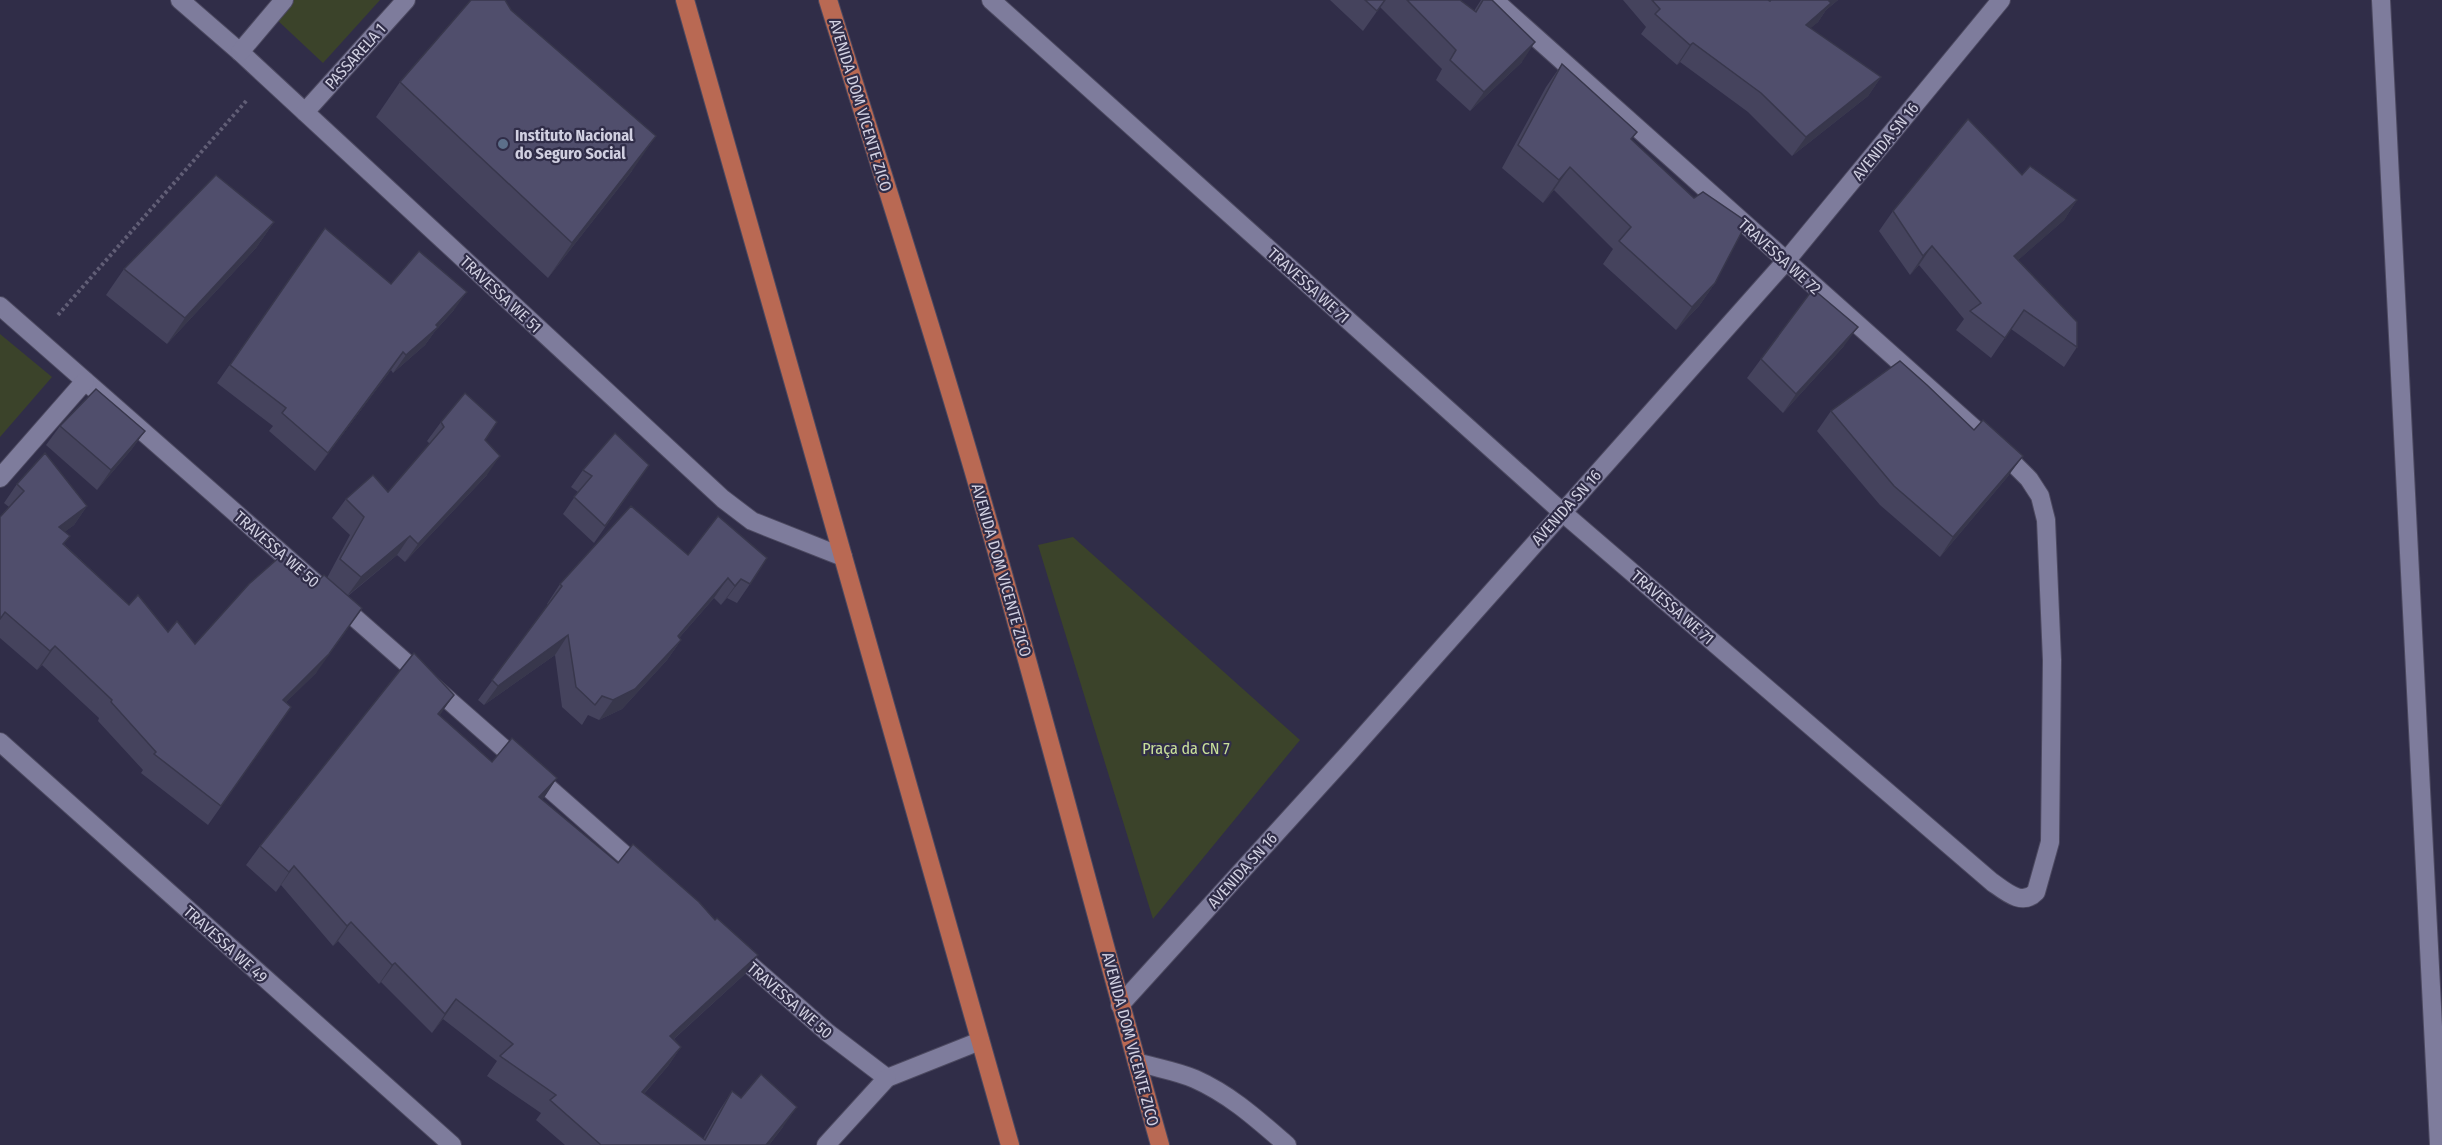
<svg xmlns="http://www.w3.org/2000/svg" width="2442" height="1145" font-family="'Fira Sans Condensed',sans-serif">
  <style>
    .green { fill: #3b432a }
    .lines { fill: none; stroke-linecap: round; stroke-linejoin: round }
    .lane-casing { stroke: #4c4960; stroke-width: 20 }
    .street-casing { stroke: #4c4960; stroke-width: 20 }
    .primary-casing { stroke: #4c4960; stroke-width: 20 }
    .path { stroke: #615e76; stroke-width: 4; stroke-dasharray: 3 3; stroke-linecap: butt }
    .lane { stroke: #7e7c9c; stroke-width: 18 }
    .street { stroke: #7e7c9c; stroke-width: 18 }
    .primary { stroke: #b96953; stroke-width: 18 }
    .wall { fill: #45435d }
    .shaded-wall { fill: #38374c }
    .building { fill: #504e6c; stroke: #38374c; stroke-width: 1.5 }
    .service-dot { fill: #5c6f8a; stroke: #302d48; stroke-width: 2 }
    .labels { text-anchor: middle; stroke-width: 4.5; stroke-linejoin: round; paint-order: stroke }
    .street-label { font-size: 16px; fill: #d1d0e1; stroke: #302d48 }
    .poi-label { font-size: 16px; font-weight: bold; fill: #d1d0e1; stroke: #302d48; text-anchor: start }
    .park-label { font-size: 16px; fill: #c9e09a; stroke: #302d48 }
  </style>
  <rect width="100%" height="100%" fill="#302d48"/>
  <!-- green -->
  <g class="green">
    <path d="M 292,0 L 380,0 L 323,63 L 275,18 Z"/>
    <path d="M 0,334 L 52,377 L 0,437 Z"/>
    <path d="M 1073,537 L 1300,740 L 1153,919 L 1038,545 Z"/>
  </g>
  <g class="lines">
    <!-- lane casing -->
    <g class="lane-casing">
      <path id="lane" d="M 2381,0 L 2439,1145"/>
    </g>
    <!-- street casing -->
    <g class="street-casing">
      <g id="street">
        <path d="M 180,0 L 240,52 L 723,499 L 752,521 L 843,557"/>
        <path d="M 991,0 L 1562,512 L 1992,882 C 2005,891 2022,907 2036,892 L 2050,842 L 2052,660 L 2046,520 L 2040,496 L 2029,479 L 2013,463 L 1494,0"/>
        <path d="M 240,52 L 284,0"/>
        <path d="M 305,112 L 406,0"/>
        <path d="M 0,306 L 642,870"/>
        <path d="M 0,478 L 85,381"/>
        <path d="M 0,742 L 452,1145"/>
        <path d="M 732,949 L 828,1033 L 887,1078 L 980,1041"/>
        <path d="M 1120,1005 L 1348,754 L 1786,261 L 2001,0"/>
        <path d="M 1137,1062 C 1156,1068 1177,1071 1195,1079 C 1231,1095 1258,1120 1287,1145"/>
        <path d="M 826,1145 L 887,1078"/>
      </g>
    </g>
    <!-- primary casing -->
    <g class="primary-casing">
      <g id="primary">
        <path d="M 685,0 L 1010,1145"/>
        <path d="M 828,0 C 873,145 920,289 963,435 C 1033,670 1093,909 1160,1145"/>
      </g>
    </g>
    <!-- path -->
    <path class="path" d="M 58,315 L 247,100"/>
    <!-- lane -->
    <use href="#lane" class="lane"/>
    <!-- street -->
    <use href="#street" class="street"/>
    <!-- primary -->
    <use href="#primary" class="primary"/>
  </g>
  <!-- wall -->
  <g class="wall">
    <path d="M 1330,0 L 1460,0 L 1474,11 L 1481,0 L 1492,0 L 1522,62 L 1470,111 L 1436,80 L 1442,69 L 1380,7 L 1363,31 Z"/>
    <path d="M 1623,0 L 1768,0 L 1770,1 L 1771,0 L 1838,0 L 1826,10 L 1818,22 L 1810,28 L 1881,77 L 1868,96 L 1792,156 L 1748,112 L 1680,62 L 1677,65 L 1641,34 L 1646,27 Z"/>
    <path d="M 1562,64 L 1631,139 L 1715,283 L 1699,306 L 1676,330 L 1603,264 L 1613,249 L 1554,190 L 1543,203 L 1502,168 L 1546,87 Z"/>
    <path d="M 400,82 L 632,171 L 548,278 L 376,117 Z"/>
    <path d="M 2022,175 L 2077,200 L 2064,220 L 2018,260 L 2077,347 L 2064,367 L 2011,329 L 1991,358 L 1956,330 L 1964,319 L 1919,265 L 1910,275 L 1879,231 L 1893,211 Z"/>
    <path d="M 274,222 L 256,248 L 167,344 L 106,295 L 124,269 Z"/>
    <path d="M 325,228 L 391,284 L 454,310 L 435,331 L 425,345 L 393,373 L 391,370 L 315,471 L 269,431 L 273,426 L 217,383 Z"/>
    <path d="M 1844,346 L 1783,413 L 1747,378 L 1761,359 Z"/>
    <path d="M 1831,411 L 2009,475 L 1940,557 L 1880,505 L 1817,431 Z"/>
    <path d="M 441,422 L 485,440 L 487,475 L 405,562 L 397,555 L 348,596 L 316,673 L 286,702 L 291,707 L 208,825 L 141,773 L 143,770 L 98,721 L 99,718 L 42,665 L 37,670 L 0,638 L 0,517 L 9,507 L 4,503 L 17,484 L 87,506 L 74,525 L 64,532 L 64,544 L 129,605 L 168,632 L 195,644 L 327,578 L 350,535 L 332,518 L 346,499 L 388,492 L 430,444 L 427,441 Z"/>
    <path d="M 60,426 L 145,431 L 131,450 L 97,490 L 46,445 Z"/>
    <path d="M 649,465 L 594,543 L 563,514 L 578,492 L 571,487 L 583,470 Z"/>
    <path d="M 718,516 L 750,584 L 737,603 L 727,598 L 721,605 L 714,598 L 679,638 L 681,640 L 667,660 L 622,709 L 599,720 L 588,715 L 582,725 L 562,707 L 555,655 L 484,705 L 478,700 L 548,605 L 547,604 L 560,584 L 688,555 Z"/>
    <path d="M 439,716 L 492,762 L 557,778 L 542,799 L 618,863 L 715,920 L 758,955 L 745,974 L 674,1039 L 681,1047 L 668,1066 L 644,1094 L 703,1139 L 719,1111 L 732,1091 L 783,1127 L 769,1145 L 565,1145 L 536,1120 L 541,1113 L 487,1076 L 497,1061 L 443,1019 L 432,1033 L 381,982 L 379,984 L 338,941 L 333,946 L 281,885 L 276,892 L 246,865 L 260,846 Z"/>
  </g>
  <!-- shaded-wall -->
  <g class="shaded-wall">
    <path d="M 1828,0 L 1838,0 L 1826,10 L 1818,22 L 1792,44 L 1806,25 Z"/>
    <path d="M 1535,42 L 1522,62 L 1470,111 L 1484,92 Z"/>
    <path d="M 1693,43 L 1680,62 L 1677,65 L 1690,45 Z"/>
    <path d="M 1881,77 L 1868,96 L 1792,156 L 1806,137 Z"/>
    <path d="M 656,136 L 632,171 L 548,278 L 572,243 Z"/>
    <path d="M 1570,167 L 1554,190 L 1543,203 L 1559,180 Z"/>
    <path d="M 2077,200 L 2064,220 L 2000,276 L 2014,256 Z"/>
    <path d="M 274,222 L 256,248 L 167,344 L 185,318 Z"/>
    <path d="M 1932,246 L 1919,265 L 1910,275 L 1923,256 Z"/>
    <path d="M 1715,283 L 1699,306 L 1676,330 L 1692,307 Z"/>
    <path d="M 467,292 L 454,310 L 435,331 L 425,345 L 393,373 L 406,355 L 436,325 Z"/>
    <path d="M 1858,327 L 1844,346 L 1783,413 L 1796,394 Z"/>
    <path d="M 403,352 L 391,370 L 315,471 L 328,453 Z"/>
    <path d="M 145,431 L 131,450 L 97,490 L 111,470 Z"/>
    <path d="M 500,456 L 487,475 L 405,562 L 418,544 Z"/>
    <path d="M 2023,456 L 2009,475 L 1940,557 L 1953,537 Z"/>
    <path d="M 87,506 L 74,525 L 46,546 L 59,527 Z"/>
    <path d="M 410,536 L 397,555 L 347,596 L 361,577 Z"/>
    <path d="M 728,578 L 714,598 L 664,655 L 678,636 Z"/>
    <path d="M 741,579 L 727,598 L 721,605 L 735,586 Z"/>
    <path d="M 349,627 L 316,673 L 270,718 L 283,700 Z"/>
    <path d="M 568,635 L 555,655 L 484,705 L 498,686 Z"/>
    <path d="M 681,640 L 667,660 L 622,709 L 599,720 L 613,700 Z"/>
    <path d="M 55,646 L 42,665 L 37,670 L 50,651 Z"/>
    <path d="M 454,695 L 440,715 L 424,734 L 438,714 Z"/>
    <path d="M 557,778 L 544,798 L 526,817 L 539,797 Z"/>
    <path d="M 294,866 L 281,885 L 276,892 L 289,872 Z"/>
    <path d="M 351,922 L 338,941 L 333,946 L 347,926 Z"/>
    <path d="M 758,955 L 745,974 L 656,1055 L 670,1036 Z"/>
    <path d="M 395,963 L 381,982 L 379,984 L 392,965 Z"/>
    <path d="M 456,999 L 443,1019 L 432,1033 L 445,1014 Z"/>
    <path d="M 681,1047 L 668,1066 L 628,1112 L 642,1092 Z"/>
    <path d="M 797,1107 L 783,1127 L 769,1145 L 766,1145 Z"/>
  </g>
  <!-- building -->
  <g class="building">
    <path d="M 471,0 L 505,0 L 511,10 L 656,136 L 572,243 L 400,82 Z"/>
    <path d="M 1365,0 L 1385,0 L 1377,11 Z"/>
    <path d="M 1407,0 L 1460,0 L 1476,12 L 1483,0 L 1492,0 L 1535,42 L 1484,92 L 1450,60 L 1456,50 Z"/>
    <path d="M 1652,0 L 1768,0 L 1770,1 L 1771,0 L 1828,0 L 1831,3 L 1806,25 L 1881,77 L 1806,137 L 1761,93 L 1693,43 L 1690,45 L 1655,14 L 1660,9 Z"/>
    <path d="M 1562,64 L 1637,132 L 1631,139 L 1694,198 L 1703,192 L 1747,222 L 1715,283 L 1692,307 L 1619,241 L 1631,227 L 1570,167 L 1559,180 L 1518,145 Z"/>
    <path d="M 1968,119 L 2022,175 L 2030,166 L 2077,200 L 2014,256 L 2077,322 L 2077,347 L 2024,310 L 2005,338 L 1970,311 L 1981,303 L 1932,246 L 1923,256 L 1893,211 Z"/>
    <path d="M 216,175 L 274,222 L 185,318 L 124,269 Z"/>
    <path d="M 325,228 L 391,284 L 419,251 L 467,292 L 436,325 L 438,327 L 406,355 L 403,352 L 328,453 L 282,413 L 286,408 L 230,365 Z"/>
    <path d="M 1813,289 L 1858,327 L 1796,394 L 1761,359 Z"/>
    <path d="M 1900,361 L 1927,385 L 1974,430 L 1983,420 L 2023,456 L 1953,537 L 1894,486 L 1831,411 Z"/>
    <path d="M 96,389 L 145,431 L 111,470 L 60,426 Z"/>
    <path d="M 465,393 L 497,422 L 485,440 L 500,456 L 418,544 L 410,536 L 361,577 L 340,559 L 364,517 L 346,499 L 373,475 L 388,492 L 444,427 L 441,422 Z"/>
    <path d="M 615,433 L 649,465 L 605,526 L 574,497 L 592,476 L 583,470 Z"/>
    <path d="M 45,453 L 87,506 L 59,527 L 70,536 L 63,544 L 129,605 L 138,595 L 168,632 L 177,621 L 195,644 L 249,584 L 283,554 L 315,584 L 324,575 L 362,608 L 329,654 L 283,700 L 291,707 L 221,806 L 154,754 L 156,752 L 111,702 L 112,700 L 55,646 L 50,651 L 5,612 L 0,619 L 0,517 L 24,491 L 17,484 Z"/>
    <path d="M 631,506 L 688,555 L 718,516 L 767,558 L 750,584 L 741,579 L 735,586 L 728,578 L 678,636 L 681,640 L 635,689 L 613,700 L 602,696 L 595,705 L 576,687 L 568,635 L 498,686 L 492,680 L 562,586 L 560,584 Z"/>
    <path d="M 414,653 L 454,695 L 438,714 L 492,762 L 512,738 L 557,778 L 539,797 L 618,863 L 633,844 L 699,902 L 715,920 L 717,918 L 758,955 L 670,1036 L 681,1047 L 642,1092 L 705,1140 L 732,1091 L 741,1098 L 761,1074 L 797,1107 L 766,1145 L 601,1145 L 550,1100 L 556,1095 L 500,1056 L 513,1044 L 456,999 L 445,1014 L 395,963 L 392,965 L 351,922 L 347,926 L 294,866 L 289,872 L 260,846 Z"/>
  </g>
  <!-- markers -->
  <circle class="service-dot" cx="503" cy="144" r="6"/>
  <g class="labels">
    <!-- street labels -->
    <g class="street-label">
      <text transform="translate(355 56) rotate(-48)" y="6">PASSARELA 1</text>
      <text transform="translate(861 105) rotate(73)" y="6">AVENIDA DOM VICENTE ZICO</text>
      <text transform="translate(1885 141) rotate(-51)" y="6">AVENIDA SN 16</text>
      <text transform="translate(1780 256) rotate(42)" y="6">TRAVESSA WE 72</text>
      <text transform="translate(1309 285) rotate(42)" y="6">TRAVESSA WE 71</text>
      <text transform="translate(501 294) rotate(43)" y="6">TRAVESSA WE 51</text>
      <text transform="translate(1566 507) rotate(-48)" y="6">AVENIDA SN 16</text>
      <text transform="translate(277 549) rotate(41)" y="6">TRAVESSA WE 50</text>
      <text transform="translate(1002 570) rotate(74)" y="6">AVENIDA DOM VICENTE ZICO</text>
      <text transform="translate(1673 607) rotate(41)" y="6">TRAVESSA WE 71</text>
      <text transform="translate(1242 870) rotate(-48)" y="6">AVENIDA SN 16</text>
      <text transform="translate(226 944) rotate(42)" y="6">TRAVESSA WE 49</text>
      <text transform="translate(790 1000) rotate(41)" y="6">TRAVESSA WE 50</text>
      <text transform="translate(1131 1039) rotate(75)" y="6">AVENIDA DOM VICENTE ZICO</text>
    </g>
    <!-- poi labels -->
    <g class="poi-label">
      <text x="515" y="141">Instituto Nacional<tspan x="515" dy="18">do Seguro Social</tspan></text>
    </g>
    <!-- park labels -->
    <g class="park-label">
      <text x="1186" y="754">Praça da CN 7</text>
    </g>
  </g>
</svg>
